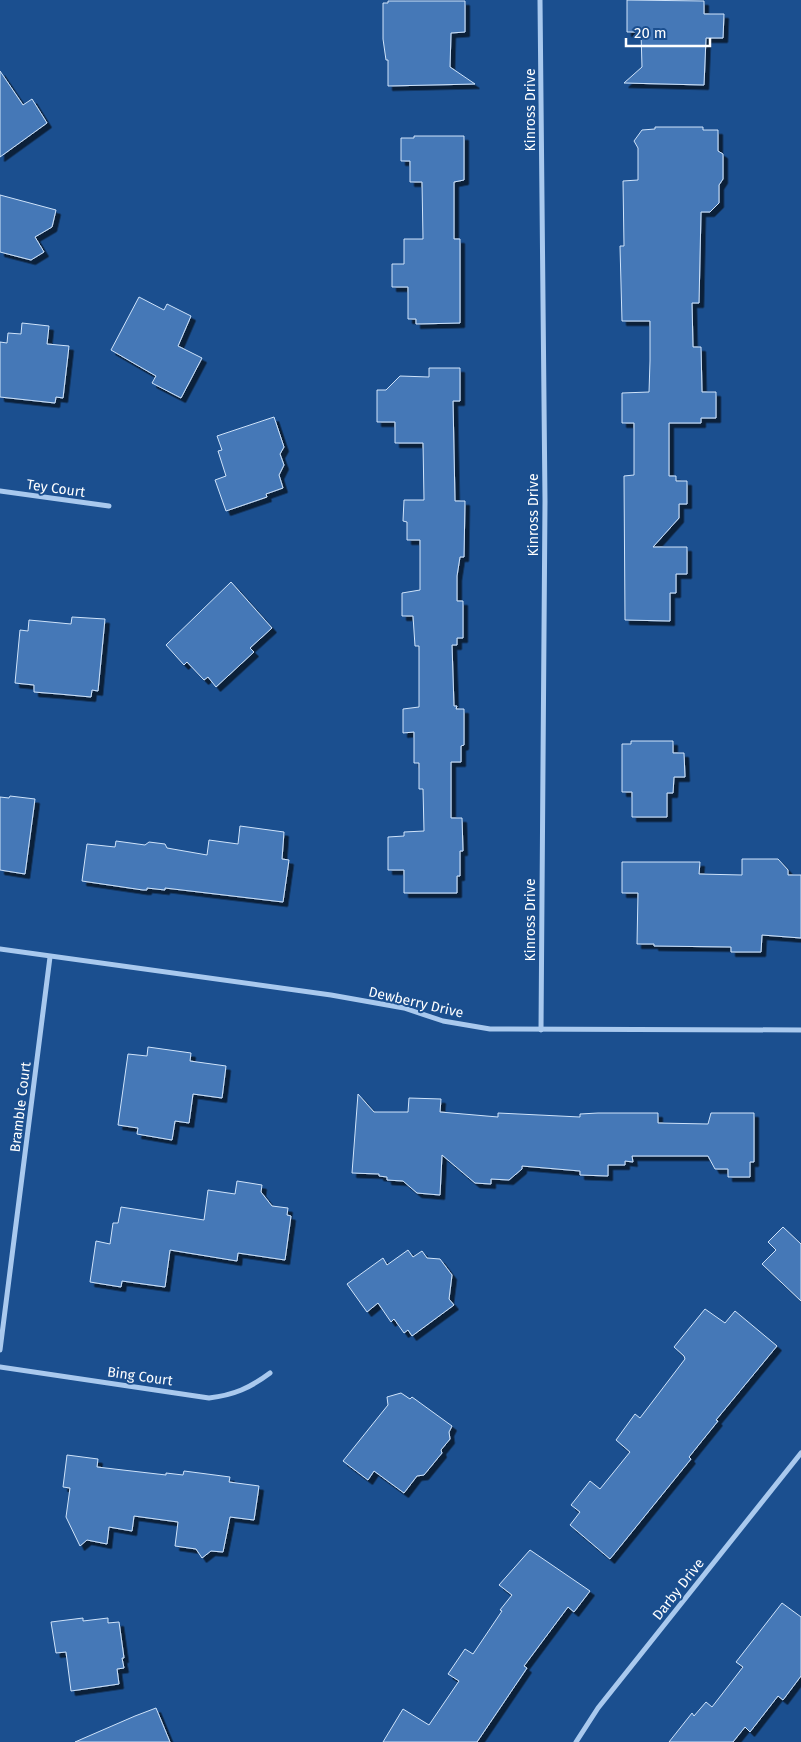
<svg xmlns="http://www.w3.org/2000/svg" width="801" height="1742" font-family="'Fira Sans',sans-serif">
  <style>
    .building { fill: #4478b7; stroke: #cfe3fa; filter: url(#shadow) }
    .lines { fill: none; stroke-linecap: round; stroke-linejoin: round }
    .street { stroke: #a9c9ee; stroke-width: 5 }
    .labels { text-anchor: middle; stroke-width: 4; stroke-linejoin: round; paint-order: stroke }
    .street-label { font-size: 14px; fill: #fff; stroke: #1b4f8f }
  </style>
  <defs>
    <filter id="shadow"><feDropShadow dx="4.5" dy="4.5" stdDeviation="0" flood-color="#0009"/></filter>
  </defs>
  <rect width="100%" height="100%" fill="#1b4f8f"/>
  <!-- building -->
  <g class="building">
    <path d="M 627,0 L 704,1 L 704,14 L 724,14 L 723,38 L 706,38 L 704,85 L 624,83 L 642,67 L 641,32 L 627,32 Z"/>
    <path d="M 388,1 L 465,1 L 465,32 L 451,33 L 450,67 L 475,84 L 388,86 L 388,60 L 386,60 L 383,39 L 383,3 L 388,3 Z"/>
    <path d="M 0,71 L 23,105 L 32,99 L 47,123 L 0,157 Z"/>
    <path d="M 655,127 L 703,127 L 703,130 L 718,130 L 718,151 L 723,154 L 723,179 L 719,185 L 719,203 L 710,212 L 701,212 L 699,303 L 692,303 L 693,347 L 701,347 L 702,392 L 716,392 L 716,418 L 701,418 L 701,423 L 669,423 L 669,476 L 676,476 L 676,481 L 687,481 L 687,504 L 679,504 L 679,518 L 653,547 L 687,547 L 687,574 L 676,574 L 676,593 L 670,593 L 670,621 L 625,620 L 624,476 L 634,475 L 634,423 L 622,423 L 622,393 L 649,392 L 650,361 L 650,321 L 622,321 L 620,246 L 624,246 L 623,181 L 638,180 L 638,148 L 634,141 L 642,130 L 655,129 Z"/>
    <path d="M 414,136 L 464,136 L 464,180 L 454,182 L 454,239 L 460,239 L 460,323 L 416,324 L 416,319 L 408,319 L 408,287 L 392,287 L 392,264 L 404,264 L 404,239 L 423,239 L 422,182 L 410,182 L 410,161 L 401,161 L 401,138 L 414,138 Z"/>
    <path d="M 0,195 L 56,210 L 52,227 L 35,237 L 44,252 L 31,260 L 0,252 Z"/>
    <path d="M 139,297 L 164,310 L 167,304 L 191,316 L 178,346 L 202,358 L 181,398 L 152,383 L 156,376 L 111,350 Z"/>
    <path d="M 22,323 L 49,326 L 47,344 L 69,346 L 63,398 L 56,397 L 55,403 L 0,397 L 0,342 L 7,343 L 8,333 L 21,334 Z"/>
    <path d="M 429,368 L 460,368 L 460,401 L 453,401 L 455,501 L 465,501 L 464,557 L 460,557 L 457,576 L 457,601 L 463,601 L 463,638 L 457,638 L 457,645 L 452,645 L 454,706 L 457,706 L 456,709 L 464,709 L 464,745 L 461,746 L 461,762 L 451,762 L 451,818 L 462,818 L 463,851 L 460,851 L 460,876 L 457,876 L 457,893 L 404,893 L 404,870 L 388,870 L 388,837 L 404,836 L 404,832 L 424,831 L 423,789 L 419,789 L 419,763 L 414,763 L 414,732 L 403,733 L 403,709 L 419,707 L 419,646 L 415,646 L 413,616 L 402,616 L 402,593 L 420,590 L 420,540 L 407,540 L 407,522 L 403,521 L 404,500 L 424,500 L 423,443 L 395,443 L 395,422 L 377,422 L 377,390 L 386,390 L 400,376 L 429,377 Z"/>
    <path d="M 274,417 L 284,447 L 280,454 L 284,465 L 279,475 L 283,488 L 266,494 L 267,497 L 226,511 L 215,480 L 226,476 L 218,451 L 222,450 L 217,436 Z"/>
    <path d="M 231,582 L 272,628 L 250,648 L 254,652 L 216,687 L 208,677 L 204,680 L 187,662 L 184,665 L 166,645 Z"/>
    <path d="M 72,617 L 105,619 L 98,691 L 92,690 L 91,697 L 59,694 L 34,692 L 34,685 L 15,683 L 20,630 L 28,631 L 29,620 L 71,624 Z"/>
    <path d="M 631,741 L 673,741 L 673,753 L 684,753 L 685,777 L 674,777 L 673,793 L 667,793 L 667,817 L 632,817 L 632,792 L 622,792 L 622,744 L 631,744 Z"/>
    <path d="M 10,796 L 35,799 L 25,874 L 0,870 L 0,797 L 9,798 Z"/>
    <path d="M 240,826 L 284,832 L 282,859 L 289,860 L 283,902 L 165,888 L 165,890 L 147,888 L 147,890 L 143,890 L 82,881 L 87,844 L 115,847 L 116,841 L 145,845 L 149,842 L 165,844 L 167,848 L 207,855 L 209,840 L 238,844 Z"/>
    <path d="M 742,859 L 778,859 L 788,870 L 788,875 L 801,875 L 801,938 L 762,935 L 761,952 L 731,952 L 731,947 L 654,946 L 654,944 L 637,944 L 638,893 L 622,893 L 622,862 L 700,862 L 699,874 L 742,875 Z"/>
    <path d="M 148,1047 L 191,1053 L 190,1061 L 226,1066 L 222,1098 L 193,1094 L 189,1123 L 175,1121 L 172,1140 L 137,1134 L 138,1128 L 118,1125 L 128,1054 L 147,1056 Z"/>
    <path d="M 358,1094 L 374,1112 L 408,1112 L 409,1098 L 441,1099 L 440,1112 L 498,1117 L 498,1113 L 580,1117 L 580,1114 L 598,1113 L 658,1113 L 658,1123 L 708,1124 L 711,1113 L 754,1113 L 754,1162 L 750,1162 L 750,1177 L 728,1177 L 728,1169 L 715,1169 L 708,1156 L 632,1156 L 633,1162 L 625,1161 L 625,1165 L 608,1165 L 608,1176 L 580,1175 L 580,1171 L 522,1166 L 522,1169 L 509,1180 L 491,1179 L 491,1184 L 475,1183 L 442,1155 L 440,1195 L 417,1193 L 403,1181 L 387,1180 L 387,1177 L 379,1176 L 379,1174 L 352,1173 Z"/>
    <path d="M 237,1181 L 262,1185 L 261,1192 L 272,1206 L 288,1208 L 287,1215 L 291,1216 L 285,1260 L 238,1253 L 237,1261 L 170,1250 L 165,1287 L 122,1281 L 121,1287 L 90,1282 L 96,1241 L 110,1244 L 113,1223 L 118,1223 L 121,1207 L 204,1220 L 208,1190 L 235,1194 Z"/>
    <path d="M 783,1227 L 801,1244 L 801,1301 L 762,1264 L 776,1250 L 768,1242 Z"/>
    <path d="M 408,1250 L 413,1257 L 422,1251 L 427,1258 L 440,1259 L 452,1275 L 449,1299 L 454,1305 L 412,1336 L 408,1330 L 404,1333 L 394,1319 L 391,1322 L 378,1303 L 367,1312 L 347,1284 L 383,1258 L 387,1265 Z"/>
    <path d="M 705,1309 L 725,1323 L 735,1311 L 777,1346 L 716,1420 L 718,1421 L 689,1457 L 691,1459 L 610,1559 L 570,1525 L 580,1512 L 571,1505 L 590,1481 L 600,1489 L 630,1452 L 616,1440 L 635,1414 L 640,1418 L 685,1359 L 684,1356 L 674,1347 Z"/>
    <path d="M 401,1393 L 410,1399 L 412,1397 L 452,1426 L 449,1432 L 450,1439 L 441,1450 L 442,1453 L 424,1475 L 417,1476 L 404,1493 L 374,1471 L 368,1480 L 343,1461 L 388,1405 L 387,1397 Z"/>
    <path d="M 67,1455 L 98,1459 L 97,1467 L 166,1475 L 166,1473 L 183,1475 L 184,1471 L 230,1477 L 229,1482 L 259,1486 L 254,1520 L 230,1517 L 223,1552 L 211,1551 L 202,1558 L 196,1549 L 175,1546 L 178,1522 L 134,1516 L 132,1531 L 109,1527 L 107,1544 L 87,1540 L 80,1546 L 66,1517 L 70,1488 L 63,1487 Z"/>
    <path d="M 530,1550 L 590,1591 L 574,1612 L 568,1607 L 524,1666 L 527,1668 L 477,1742 L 383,1742 L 403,1709 L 429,1725 L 459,1681 L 448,1674 L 465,1649 L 473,1654 L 502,1611 L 500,1610 L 512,1595 L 499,1585 Z"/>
    <path d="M 782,1603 L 801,1617 L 801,1676 L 783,1700 L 778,1696 L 750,1732 L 745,1727 L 733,1742 L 669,1742 L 692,1713 L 694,1716 L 706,1702 L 712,1707 L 743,1667 L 736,1662 Z"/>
    <path d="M 83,1618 L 83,1621 L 108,1618 L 108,1623 L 119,1622 L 124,1658 L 122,1658 L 124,1668 L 117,1669 L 119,1684 L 71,1691 L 66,1652 L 56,1653 L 51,1622 Z"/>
    <path d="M 156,1708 L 170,1742 L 75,1742 L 135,1716 Z"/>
  </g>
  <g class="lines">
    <!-- street -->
    <g class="street">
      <path d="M 540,0 L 545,501 L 541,1030"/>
      <path d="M 0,491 L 109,506"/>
      <path d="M 0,949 L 331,995 L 404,1008 L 443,1021 L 490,1029 L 801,1030"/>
      <path d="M 0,1350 L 50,957"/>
      <path d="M 0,1367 L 209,1398 C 234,1395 250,1388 270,1373"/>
      <path d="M 576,1742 L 598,1708 L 801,1453"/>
    </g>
  </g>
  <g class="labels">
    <!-- street labels -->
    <g class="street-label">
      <text transform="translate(530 110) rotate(-90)" y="5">Kinross Drive</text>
      <text transform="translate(56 488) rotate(8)" y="5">Tey Court</text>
      <text transform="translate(533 515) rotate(-90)" y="5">Kinross Drive</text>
      <text transform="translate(530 920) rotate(-90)" y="5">Kinross Drive</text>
      <text transform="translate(416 1002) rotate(13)" y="5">Dewberry Drive</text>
      <text transform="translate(20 1107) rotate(-83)" y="5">Bramble Court</text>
      <text transform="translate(140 1376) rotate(8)" y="5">Bing Court</text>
      <text transform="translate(678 1589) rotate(-52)" y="5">Darby Drive</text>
    </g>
  </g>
  <!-- scale -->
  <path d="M626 38v8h84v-8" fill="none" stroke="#ffffff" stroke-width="2.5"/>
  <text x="634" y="38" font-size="15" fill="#ffffff" stroke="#1b4f8f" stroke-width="4" paint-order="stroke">20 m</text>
</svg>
